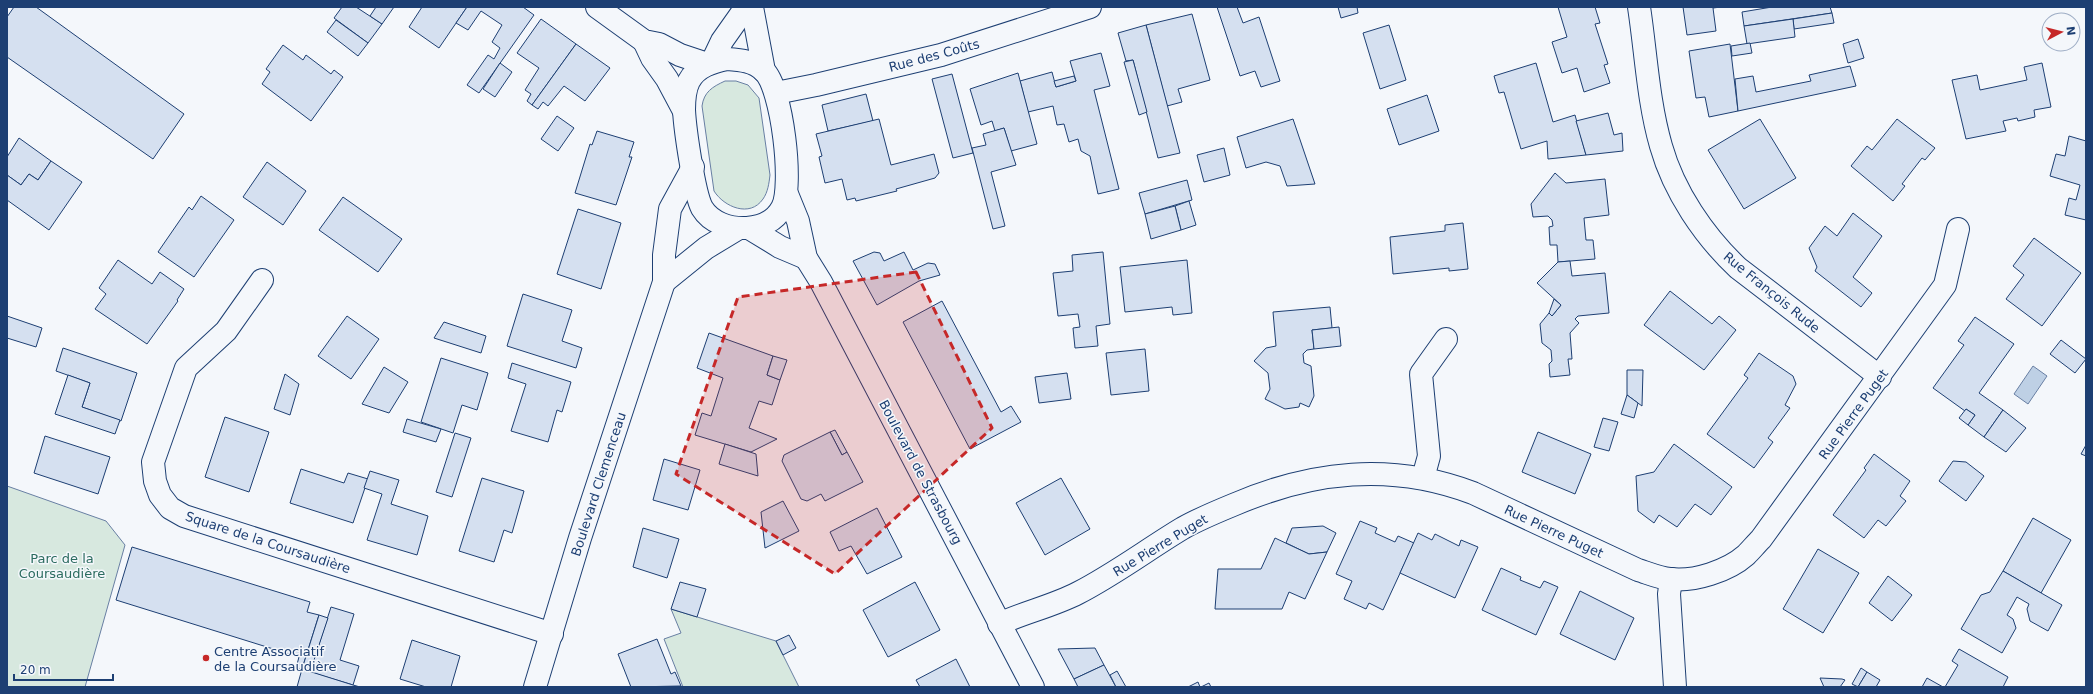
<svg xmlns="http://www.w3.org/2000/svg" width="2093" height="694" font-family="'DejaVu Sans',sans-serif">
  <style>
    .green { fill: #d7e8df; stroke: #687fa3 }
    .water { fill: #bed0e5; stroke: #687fa3 }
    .building { fill: #d5e0f0; stroke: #1d3f73 }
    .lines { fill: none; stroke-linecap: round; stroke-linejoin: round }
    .minor-casing { stroke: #1d3f73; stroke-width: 24 }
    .major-casing { stroke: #1d3f73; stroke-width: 24 }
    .minor { stroke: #f4f7fb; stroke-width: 22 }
    .major { stroke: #f4f7fb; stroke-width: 22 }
    .marked { fill: #c62828; fill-opacity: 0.2; stroke: #c62828; stroke-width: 3; stroke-dasharray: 8 5; stroke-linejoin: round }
    .poi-dot { fill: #c62828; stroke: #f4f7fb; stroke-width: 1.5 }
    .labels { text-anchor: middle; stroke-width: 3; stroke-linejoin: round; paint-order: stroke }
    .street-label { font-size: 13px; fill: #1d3f73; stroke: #f4f7fb }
    .park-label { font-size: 13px; fill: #2c6c60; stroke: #f4f7fb }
    .poi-label { font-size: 13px; fill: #1d3f73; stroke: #f4f7fb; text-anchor: start }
  </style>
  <rect width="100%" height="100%" fill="#f4f7fb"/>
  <!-- green -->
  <g class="green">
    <path d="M 725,81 L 736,81 L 748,85 L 759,98 L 770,175 C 769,183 768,192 763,199 C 750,218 724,207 714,191 L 702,106 C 704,92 712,87 725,81 Z"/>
    <path d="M 7,486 L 106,521 L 125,545 L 85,687 L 7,687 Z"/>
    <path d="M 671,609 L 776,641 L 799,687 L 683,687 L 664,639 L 681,633 Z"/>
  </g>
  <!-- water -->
  <path class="water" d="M 2033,366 L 2047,376 L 2028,404 L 2014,394 Z"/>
  <!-- building -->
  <g class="building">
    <path d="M 14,7 L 36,7 L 184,114 L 153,159 L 7,57 L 7,17 Z"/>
    <path d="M 342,7 L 356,7 L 382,24 L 368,43 L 334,18 Z"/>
    <path d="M 376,7 L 394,7 L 382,24 L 370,16 Z"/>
    <path d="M 422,7 L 467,7 L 439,48 L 409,27 Z"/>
    <path d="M 467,7 L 523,7 L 534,15 L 479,93 L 467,85 L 488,55 L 494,59 L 500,48 L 492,42 L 502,25 L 481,11 L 468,30 L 456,23 Z"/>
    <path d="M 1217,7 L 1237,7 L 1243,23 L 1259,17 L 1280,81 L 1261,87 L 1255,71 L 1240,76 Z"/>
    <path d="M 1338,7 L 1357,7 L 1358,13 L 1341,18 Z"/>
    <path d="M 1558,7 L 1595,7 L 1600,23 L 1595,24 L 1608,64 L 1604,65 L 1610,83 L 1584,92 L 1577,68 L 1562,73 L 1552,42 L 1567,37 Z"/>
    <path d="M 1683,7 L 1721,7 L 1713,8 L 1716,31 L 1687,35 Z"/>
    <path d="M 1772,7 L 1830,7 L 1832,13 L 1744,26 L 1742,12 Z"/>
    <path d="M 1832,13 L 1834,23 L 1794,29 L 1793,19 Z"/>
    <path d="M 1192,14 L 1210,80 L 1178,89 L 1182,102 L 1167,106 L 1146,25 Z"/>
    <path d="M 541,19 L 576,44 L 532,105 L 527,101 L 531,94 L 525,90 L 539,68 L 517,53 Z"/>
    <path d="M 1793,19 L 1795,37 L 1747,44 L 1744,26 Z"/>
    <path d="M 336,20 L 368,43 L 358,56 L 327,32 Z"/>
    <path d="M 1146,25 L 1180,153 L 1158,158 L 1133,60 L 1126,61 L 1118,33 Z"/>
    <path d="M 1389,25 L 1406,80 L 1380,89 L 1363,33 Z"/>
    <path d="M 1858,39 L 1864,58 L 1848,63 L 1843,44 Z"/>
    <path d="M 1750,43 L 1752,53 L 1732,56 L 1731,46 Z"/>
    <path d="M 576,44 L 610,68 L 585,101 L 564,86 L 548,106 L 543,102 L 538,109 L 532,105 Z"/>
    <path d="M 1730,44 L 1738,111 L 1709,117 L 1705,97 L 1696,98 L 1689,51 Z"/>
    <path d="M 283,45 L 303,60 L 306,55 L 331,74 L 334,70 L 343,77 L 311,121 L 262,84 L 270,72 L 266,69 Z"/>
    <path d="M 1101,53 L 1110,86 L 1094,90 L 1119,189 L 1098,194 L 1090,156 L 1081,151 L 1078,139 L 1069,142 L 1064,124 L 1057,125 L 1053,106 L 1028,112 L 1020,81 L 1052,72 L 1056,87 L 1076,81 L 1070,61 Z"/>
    <path d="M 1133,60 L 1147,112 L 1139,115 L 1124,62 Z"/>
    <path d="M 500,63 L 512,72 L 495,97 L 483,89 Z"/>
    <path d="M 1536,63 L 1553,122 L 1575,115 L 1586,155 L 1548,159 L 1547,141 L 1521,149 L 1504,92 L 1499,93 L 1494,76 Z"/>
    <path d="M 2042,63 L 2051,107 L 2034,110 L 2035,117 L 2018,121 L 2017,118 L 2003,121 L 2006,131 L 1966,139 L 1952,80 L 1977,75 L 1980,90 L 2027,80 L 2024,67 Z"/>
    <path d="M 1850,66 L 1856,86 L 1738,111 L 1735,79 L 1753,76 L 1756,92 L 1811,81 L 1809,75 Z"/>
    <path d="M 1018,73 L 1037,144 L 1011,151 L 1004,128 L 995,131 L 992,121 L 981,125 L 970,89 Z"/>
    <path d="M 952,74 L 973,153 L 953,158 L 932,79 Z"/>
    <path d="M 1074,76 L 1076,81 L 1056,87 L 1054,81 Z"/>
    <path d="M 866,94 L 873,121 L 828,131 L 822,105 Z"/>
    <path d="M 1427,95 L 1439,131 L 1399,145 L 1387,109 Z"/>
    <path d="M 1608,113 L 1614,135 L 1622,133 L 1623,151 L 1586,155 L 1576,121 Z"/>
    <path d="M 557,116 L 574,128 L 558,151 L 541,139 Z"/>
    <path d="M 879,119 L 891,165 L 934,154 L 939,173 L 935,178 L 896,189 L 897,191 L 856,201 L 855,198 L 847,200 L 842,179 L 825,183 L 819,157 L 822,156 L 816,134 Z"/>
    <path d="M 1293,119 L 1315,184 L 1287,186 L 1280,166 L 1266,162 L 1246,168 L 1237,137 Z"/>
    <path d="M 1760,119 L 1796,178 L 1744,209 L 1708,150 Z"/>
    <path d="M 1897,119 L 1935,148 L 1925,160 L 1922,158 L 1902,184 L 1905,186 L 1893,201 L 1851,166 L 1867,146 L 1872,150 Z"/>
    <path d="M 1004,128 L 1016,165 L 991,172 L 1005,226 L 993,229 L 972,148 L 986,145 L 983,134 Z"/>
    <path d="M 597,131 L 634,142 L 629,157 L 632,157 L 616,205 L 575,193 L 590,144 L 592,145 Z"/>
    <path d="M 2069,136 L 2086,141 L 2086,220 L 2065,215 L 2069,198 L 2076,200 L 2080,185 L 2050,176 L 2056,154 L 2065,156 Z"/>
    <path d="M 19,138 L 51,161 L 38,180 L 29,174 L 21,185 L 7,175 L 7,157 Z"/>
    <path d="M 1224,148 L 1230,175 L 1204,182 L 1197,155 Z"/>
    <path d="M 51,161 L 82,182 L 49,230 L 7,200 L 7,175 L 21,185 L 29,174 L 38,180 Z"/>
    <path d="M 267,162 L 306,191 L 283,225 L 243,197 Z"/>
    <path d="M 1555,173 L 1566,183 L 1605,179 L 1609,215 L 1584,218 L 1586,240 L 1593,240 L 1595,259 L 1558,262 L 1557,245 L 1550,245 L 1549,227 L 1553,226 L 1552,220 L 1548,216 L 1533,217 L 1531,204 Z"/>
    <path d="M 1187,180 L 1192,200 L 1145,214 L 1139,193 Z"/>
    <path d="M 201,196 L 234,220 L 194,277 L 158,252 L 189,207 L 192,210 Z"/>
    <path d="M 343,197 L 402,239 L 378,272 L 319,230 Z"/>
    <path d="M 1189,201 L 1196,225 L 1181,230 L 1175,206 Z"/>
    <path d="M 1175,206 L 1181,230 L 1151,239 L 1145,214 Z"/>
    <path d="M 578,209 L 621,223 L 601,289 L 557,274 Z"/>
    <path d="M 1853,213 L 1882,236 L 1853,277 L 1872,293 L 1861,307 L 1815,271 L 1817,267 L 1809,248 L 1825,226 L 1837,236 Z"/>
    <path d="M 1463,223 L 1468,269 L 1449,271 L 1449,268 L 1393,274 L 1390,237 L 1445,231 L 1445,225 Z"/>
    <path d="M 2034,238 L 2081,273 L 2042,326 L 2006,299 L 2024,275 L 2013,266 Z"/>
    <path d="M 874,252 L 880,253 L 884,261 L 904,252 L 913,270 L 928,263 L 935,264 L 940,275 L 919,281 L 877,305 L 853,261 Z"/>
    <path d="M 1103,252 L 1110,324 L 1096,326 L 1098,346 L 1075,348 L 1073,328 L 1080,327 L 1078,314 L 1058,316 L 1053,273 L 1073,271 L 1072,255 Z"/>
    <path d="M 118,260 L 152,284 L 160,272 L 184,289 L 177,300 L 178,301 L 147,344 L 95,309 L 106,294 L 99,288 Z"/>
    <path d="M 1187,260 L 1192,313 L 1173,315 L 1172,307 L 1125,312 L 1120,267 Z"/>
    <path d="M 1570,261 L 1572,276 L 1605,273 L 1609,313 L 1578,316 L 1575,319 L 1579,323 L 1570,333 L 1572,359 L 1568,359 L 1570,375 L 1550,377 L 1549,364 L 1552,361 L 1551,350 L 1542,343 L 1540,324 L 1549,313 L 1552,316 L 1561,305 L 1537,283 L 1558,262 Z"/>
    <path d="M 1670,291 L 1712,324 L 1719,316 L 1736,330 L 1704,370 L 1644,325 Z"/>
    <path d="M 523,294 L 572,310 L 562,341 L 582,348 L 576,368 L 507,346 Z"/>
    <path d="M 1554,299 L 1561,305 L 1552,316 L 1549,313 Z"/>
    <path d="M 942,301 L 1001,412 L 1011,406 L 1021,422 L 970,449 L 903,322 Z"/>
    <path d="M 1330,307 L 1332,328 L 1312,330 L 1314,349 L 1307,350 L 1303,354 L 1304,363 L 1311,366 L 1314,396 L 1309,407 L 1300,403 L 1299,407 L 1285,409 L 1265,399 L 1270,389 L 1268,373 L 1254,361 L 1266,348 L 1276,346 L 1273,312 Z"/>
    <path d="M 7,316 L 42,328 L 36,347 L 7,338 Z"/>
    <path d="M 347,316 L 379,339 L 351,379 L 318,356 Z"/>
    <path d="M 1975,317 L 2014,344 L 1979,393 L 2003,410 L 1984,437 L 1968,425 L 1975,415 L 1966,409 L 1965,411 L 1933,388 L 1964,345 L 1958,341 Z"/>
    <path d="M 444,322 L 486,336 L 481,353 L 434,338 Z"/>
    <path d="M 1339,327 L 1341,346 L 1314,349 L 1312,330 Z"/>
    <path d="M 709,333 L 773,356 L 767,375 L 780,380 L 772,405 L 759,401 L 749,428 L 777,439 L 751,452 L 695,435 L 702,413 L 711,416 L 723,378 L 697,368 Z"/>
    <path d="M 2061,340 L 2086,359 L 2075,373 L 2050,354 Z"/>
    <path d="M 63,348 L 137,373 L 121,421 L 82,407 L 90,383 L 56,371 Z"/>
    <path d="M 1145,349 L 1149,391 L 1111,395 L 1106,353 Z"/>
    <path d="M 1759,353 L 1793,376 L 1796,384 L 1785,405 L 1790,408 L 1768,438 L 1773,442 L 1754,468 L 1707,434 L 1748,378 L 1744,375 Z"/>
    <path d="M 773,356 L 787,360 L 780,380 L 767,375 Z"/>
    <path d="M 441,358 L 488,373 L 477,410 L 462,405 L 453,433 L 421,422 Z"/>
    <path d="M 512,363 L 571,382 L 562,412 L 557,410 L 548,442 L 511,431 L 526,384 L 508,378 Z"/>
    <path d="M 384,367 L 408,382 L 389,413 L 362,404 Z"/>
    <path d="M 1627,370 L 1643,370 L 1642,406 L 1627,395 Z"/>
    <path d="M 1067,373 L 1071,399 L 1039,403 L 1035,377 Z"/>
    <path d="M 285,374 L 299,384 L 290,415 L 274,409 Z"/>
    <path d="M 68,375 L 90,383 L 82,407 L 120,420 L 115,434 L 55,414 Z"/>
    <path d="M 1627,395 L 1638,403 L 1634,418 L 1621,414 Z"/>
    <path d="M 1966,409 L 1975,415 L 1968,425 L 1959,418 Z"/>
    <path d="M 2003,410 L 2026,428 L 2006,452 L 1984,437 Z"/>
    <path d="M 225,417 L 269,432 L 249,492 L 205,477 Z"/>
    <path d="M 1603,418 L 1618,422 L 1609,451 L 1594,447 Z"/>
    <path d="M 407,419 L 441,429 L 436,442 L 403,432 Z"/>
    <path d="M 835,430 L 847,452 L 842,455 L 830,432 Z"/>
    <path d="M 830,432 L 842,455 L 847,452 L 863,482 L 825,501 L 821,494 L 807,501 L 801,499 L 782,461 L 784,455 Z"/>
    <path d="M 1538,432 L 1591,454 L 1575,494 L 1522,472 Z"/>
    <path d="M 455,433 L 471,438 L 452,497 L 436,492 Z"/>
    <path d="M 45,436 L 110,457 L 98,494 L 34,473 Z"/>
    <path d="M 725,444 L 756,454 L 758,476 L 719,464 Z"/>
    <path d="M 1674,444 L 1732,487 L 1711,515 L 1695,504 L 1677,527 L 1659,515 L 1654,523 L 1638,511 L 1636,476 L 1654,472 Z"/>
    <path d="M 2086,445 L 2086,456 L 2081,454 Z"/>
    <path d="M 1874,454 L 1910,481 L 1900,496 L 1906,501 L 1886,526 L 1878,520 L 1864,538 L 1833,515 L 1866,470 L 1864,468 Z"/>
    <path d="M 664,459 L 700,470 L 688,510 L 653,500 Z"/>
    <path d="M 1953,461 L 1966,462 L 1984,476 L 1966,501 L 1939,481 Z"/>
    <path d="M 301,469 L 344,483 L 348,473 L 368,479 L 353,523 L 290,503 Z"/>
    <path d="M 370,471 L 399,480 L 391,504 L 428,516 L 417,555 L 367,540 L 382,494 L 364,488 Z"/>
    <path d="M 482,478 L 524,491 L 512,533 L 504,530 L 494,562 L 459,551 Z"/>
    <path d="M 1061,478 L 1090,529 L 1045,555 L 1016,503 Z"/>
    <path d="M 783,501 L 799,531 L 765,548 L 761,512 Z"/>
    <path d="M 877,508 L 902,557 L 867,574 L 851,546 L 839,551 L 830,532 Z"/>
    <path d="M 2033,518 L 2071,540 L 2041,593 L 2003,571 Z"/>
    <path d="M 1360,521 L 1377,528 L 1375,533 L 1395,542 L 1398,536 L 1414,543 L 1383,610 L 1369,603 L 1366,609 L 1344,599 L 1352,581 L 1336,574 Z"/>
    <path d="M 1323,526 L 1336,533 L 1327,552 L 1309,554 L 1286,543 L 1292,528 Z"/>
    <path d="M 643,528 L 679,539 L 667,578 L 633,567 Z"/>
    <path d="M 1418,533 L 1432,540 L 1435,534 L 1459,546 L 1461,540 L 1478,547 L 1455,598 L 1400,573 Z"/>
    <path d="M 1275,538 L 1309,554 L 1327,552 L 1305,599 L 1289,592 L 1282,609 L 1215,609 L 1218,569 L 1261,569 Z"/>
    <path d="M 132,547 L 310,602 L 307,612 L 319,615 L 302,669 L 296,668 L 299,657 L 116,600 Z"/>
    <path d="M 1818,549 L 1859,573 L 1823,633 L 1783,609 Z"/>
    <path d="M 1501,568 L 1521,577 L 1520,580 L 1540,588 L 1544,581 L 1558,587 L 1536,635 L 1482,610 Z"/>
    <path d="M 2003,571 L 2062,605 L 2048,631 L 2030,621 L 2027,609 L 2029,604 L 2017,597 L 2007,615 L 2013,619 L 2016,628 L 2002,653 L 1961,629 L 1981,595 L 1990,592 Z"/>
    <path d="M 1888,576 L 1912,595 L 1892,621 L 1869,603 Z"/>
    <path d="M 680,582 L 706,589 L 697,617 L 671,609 Z"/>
    <path d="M 915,582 L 940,630 L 888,657 L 863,610 Z"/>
    <path d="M 1580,591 L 1634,618 L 1615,660 L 1560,634 Z"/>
    <path d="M 331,607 L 354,614 L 340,660 L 359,666 L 353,685 L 310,672 Z"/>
    <path d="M 319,615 L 328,618 L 310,672 L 302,669 Z"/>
    <path d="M 789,635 L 796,648 L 783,655 L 776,641 Z"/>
    <path d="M 657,639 L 671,674 L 675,672 L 681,686 L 631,687 L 618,654 Z"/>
    <path d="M 412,640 L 460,656 L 451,687 L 426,687 L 400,679 Z"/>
    <path d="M 1095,648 L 1104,665 L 1074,679 L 1058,649 Z"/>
    <path d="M 1959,649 L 2008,677 L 2003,687 L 1945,687 L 1958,665 L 1952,661 Z"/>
    <path d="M 956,659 L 970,687 L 920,687 L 916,680 Z"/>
    <path d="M 1104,665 L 1116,687 L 1078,687 L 1074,679 Z"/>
    <path d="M 1861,668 L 1867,672 L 1858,687 L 1852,684 Z"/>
    <path d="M 302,669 L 353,685 L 360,687 L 297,687 Z"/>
    <path d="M 1117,671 L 1126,687 L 1116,687 L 1110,675 Z"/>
    <path d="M 1867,672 L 1880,680 L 1876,687 L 1858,687 Z"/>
    <path d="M 1820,678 L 1842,679 L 1845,680 L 1840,687 L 1824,687 Z"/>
    <path d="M 1927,678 L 1943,687 L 1922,687 Z"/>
    <path d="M 1198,682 L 1200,687 L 1188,687 Z"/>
    <path d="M 1209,683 L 1211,687 L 1201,687 Z"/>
  </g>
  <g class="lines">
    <!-- minor casing -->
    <g class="minor-casing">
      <g id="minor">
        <path d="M 597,7 L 644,41 L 659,44 L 680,55 L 707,64"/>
        <path d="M 1639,7 C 1646,53 1648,101 1661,146 C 1674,192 1704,236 1738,268 L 1880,377"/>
        <path d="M 644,41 L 652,58 L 667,79 L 684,111"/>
        <path d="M 776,93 L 816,85 L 941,55 L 1090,7"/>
        <path d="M 693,167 L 670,209 L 664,255 L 664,282 L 706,248 L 739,228"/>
        <path d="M 262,280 L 226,331 L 186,368 L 153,462 L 155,481 L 160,495 L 170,508 L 184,516 L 552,634"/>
        <path d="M 1423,478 L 1429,456 L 1421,374 L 1446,339"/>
        <path d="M 1671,579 L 1669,594 L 1675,687"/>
        <path d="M 999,624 C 1025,612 1053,606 1078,593 C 1115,574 1148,549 1183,528 C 1199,519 1216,512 1233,505 C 1312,471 1391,462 1473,493 L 1638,570 C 1648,573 1659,578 1670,579 C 1694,582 1728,571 1746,555 C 1751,550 1756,544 1761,539 L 1945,285 L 1958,229"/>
        <path d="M 535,687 L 580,538 L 664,282"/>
      </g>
    </g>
    <!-- major casing -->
    <g class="major-casing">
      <g id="major">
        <path d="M 752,7 L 764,71"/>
        <path d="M 727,59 C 741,60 754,61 764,71 C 782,87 794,187 782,208 C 775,221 761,227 747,228 C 730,229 711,223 702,208 C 694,193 685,129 684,110 C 684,100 685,89 689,81 C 697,66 713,62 727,59 Z"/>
        <path d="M 712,62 L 722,41 L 746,7"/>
        <path d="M 787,194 L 798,221 L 806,258 L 821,282 L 1033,687"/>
        <path d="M 749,228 L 780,247 L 806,258"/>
      </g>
    </g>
    <!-- minor -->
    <use href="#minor" class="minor"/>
    <!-- major -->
    <use href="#major" class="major"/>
  </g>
  <!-- marked area -->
  <path class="marked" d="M 916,272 L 992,428 L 835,574 L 676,474 L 738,297 Z"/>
  <!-- markers -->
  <circle class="poi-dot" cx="206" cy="658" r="4"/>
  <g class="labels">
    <!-- street labels -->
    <g class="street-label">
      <text transform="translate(934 55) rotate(-15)" y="5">Rue des Coûts</text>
      <text transform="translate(1772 292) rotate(39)" y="5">Rue François Rude</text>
      <text transform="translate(1853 414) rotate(-54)" y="5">Rue Pierre Puget</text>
      <text transform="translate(921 472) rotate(62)" y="5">Boulevard de Strasbourg</text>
      <text transform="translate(598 484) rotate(-72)" y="5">Boulevard Clemenceau</text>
      <text transform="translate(1554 531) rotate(25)" y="5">Rue Pierre Puget</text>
      <text transform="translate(268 542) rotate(18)" y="5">Square de la Coursaudière</text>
      <text transform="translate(1160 545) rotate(-31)" y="5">Rue Pierre Puget</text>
    </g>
    <!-- park labels -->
    <g class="park-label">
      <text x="62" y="563">Parc de la<tspan x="62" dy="15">Coursaudière</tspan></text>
    </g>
    <!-- poi labels -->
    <g class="poi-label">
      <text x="214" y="656">Centre Associatif<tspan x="214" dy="15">de la Coursaudière</tspan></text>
    </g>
  </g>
  <!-- border -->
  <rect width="2093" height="694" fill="none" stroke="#1d3f73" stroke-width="16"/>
  <!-- north arrow -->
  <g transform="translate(2061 32) rotate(83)"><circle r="19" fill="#f4f7fb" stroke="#9eadc5"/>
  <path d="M0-3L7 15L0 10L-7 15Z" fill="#c62828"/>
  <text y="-6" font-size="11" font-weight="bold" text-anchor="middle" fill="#1d3f73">N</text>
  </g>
  <!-- scale -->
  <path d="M14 674v6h99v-6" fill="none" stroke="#1d3f73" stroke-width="2"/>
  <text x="20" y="674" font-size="12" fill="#1d3f73" stroke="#f4f7fb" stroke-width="3" paint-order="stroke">20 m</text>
</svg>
